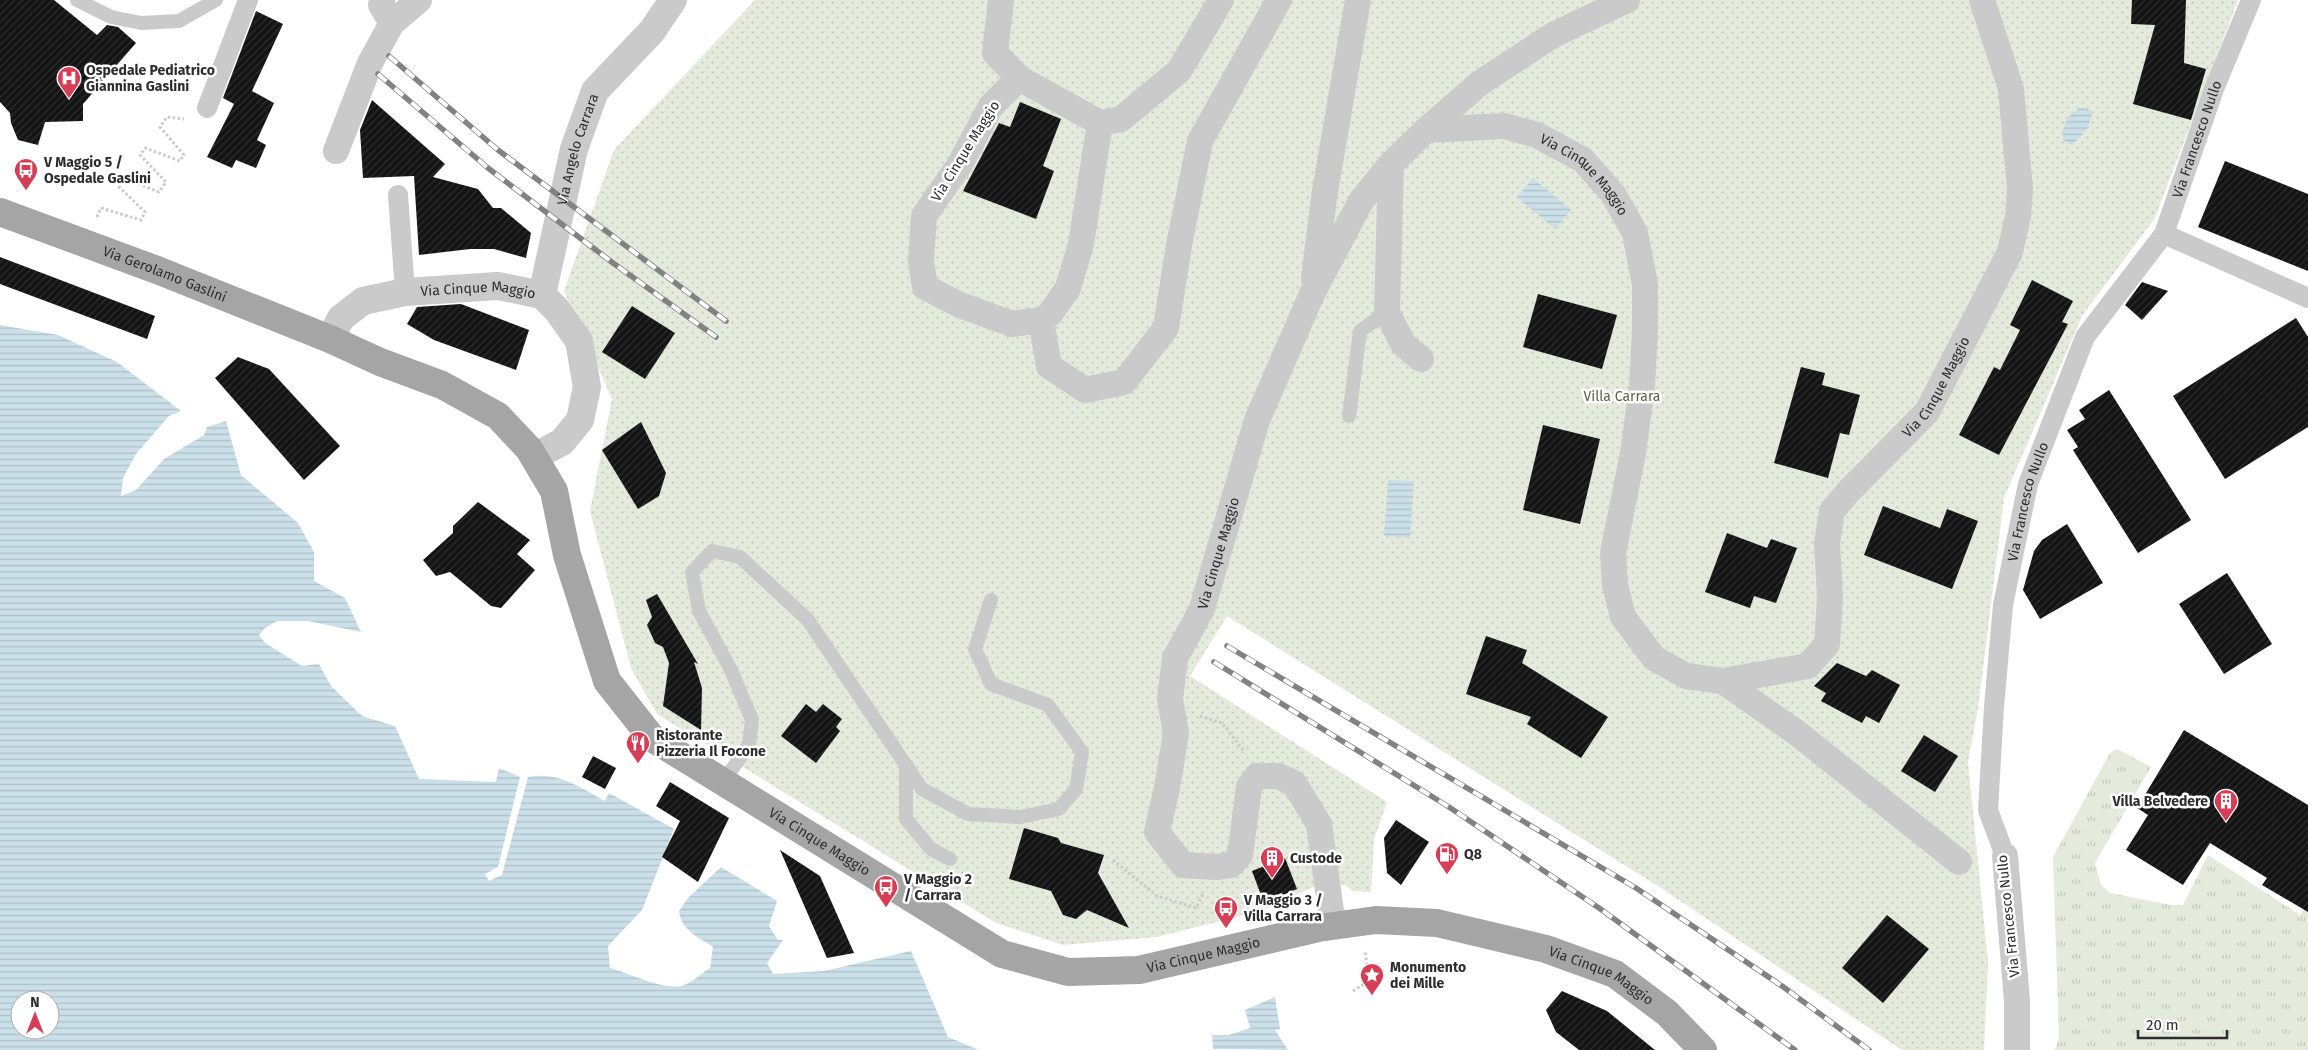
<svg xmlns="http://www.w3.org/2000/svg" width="2308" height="1050" font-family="'Fira Sans',sans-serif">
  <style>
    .grass { fill: url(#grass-tufts) }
    .park { fill: url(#park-dots) }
    .water { fill: url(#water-rules); fill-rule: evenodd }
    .building { fill: url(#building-hatch) }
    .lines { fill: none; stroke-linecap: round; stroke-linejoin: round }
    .path { stroke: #cacaca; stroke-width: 3; stroke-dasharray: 2.5 2.5; stroke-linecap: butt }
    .service { stroke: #cacaca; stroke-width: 14 }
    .pedestrian { stroke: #cacaca; stroke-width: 20 }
    .minor { stroke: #cacaca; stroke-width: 26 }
    .tertiary { stroke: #cacaca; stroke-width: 28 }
    .primary { stroke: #a5a5a5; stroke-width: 28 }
    .rail-casing { stroke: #828282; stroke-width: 5.5 }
    .rail { stroke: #fff; stroke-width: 4; stroke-dasharray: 11; stroke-linecap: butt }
    .labels { text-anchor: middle; stroke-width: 5; stroke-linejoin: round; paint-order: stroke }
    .poi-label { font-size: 14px; font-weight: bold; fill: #2d2d2d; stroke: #fff; text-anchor: start }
    .street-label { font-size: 14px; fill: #2d2d2d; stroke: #fff }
    .park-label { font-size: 14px; fill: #54653f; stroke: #fff }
  </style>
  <defs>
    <pattern id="grass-tufts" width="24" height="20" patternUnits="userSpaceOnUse" patternTransform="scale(1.25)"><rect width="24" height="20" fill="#e4eadc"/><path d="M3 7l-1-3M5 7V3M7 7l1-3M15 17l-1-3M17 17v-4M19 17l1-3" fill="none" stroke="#c4c9bd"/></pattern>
    <pattern id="park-dots" width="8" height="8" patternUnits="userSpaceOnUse" patternTransform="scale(1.25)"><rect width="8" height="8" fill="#e4eadc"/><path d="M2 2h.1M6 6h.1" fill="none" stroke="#c4c9bd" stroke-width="1.8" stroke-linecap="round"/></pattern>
    <pattern id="water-rules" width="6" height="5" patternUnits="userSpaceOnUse" patternTransform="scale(1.25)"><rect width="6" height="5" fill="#cadfe8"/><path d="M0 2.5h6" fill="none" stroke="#aec0c7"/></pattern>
    <pattern id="building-hatch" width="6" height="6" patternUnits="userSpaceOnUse" patternTransform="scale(1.25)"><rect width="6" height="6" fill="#141414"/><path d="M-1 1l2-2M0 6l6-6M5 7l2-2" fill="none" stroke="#2e2e2e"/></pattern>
  </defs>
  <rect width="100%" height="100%" fill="#fff"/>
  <!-- grass -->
  <path class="grass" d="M 2117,749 L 2151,767 L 2095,863 L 2101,885 L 2110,893 L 2171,905 L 2183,905 L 2208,855 L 2300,915 L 2308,903 L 2308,1050 L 2055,1050 L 2059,1037 L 2053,857 L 2110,753 Z"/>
  <!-- park -->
  <path class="park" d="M 755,0 L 2238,0 L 2155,218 L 2082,316 L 2004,498 L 1978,709 L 1968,762 L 1988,962 L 1984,1050 L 1902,1050 L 1661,888 L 1227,616 L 1190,676 L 1387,802 L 1374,839 L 1371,892 L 1352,891 L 1346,885 L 1316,886 L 1260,911 L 1157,937 L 1063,945 L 996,923 L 657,714 L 631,668 L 590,511 L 612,399 L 564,291 L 614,150 Z"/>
  <!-- water -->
  <g class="water">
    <path d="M 2082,107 L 2092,111 C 2090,128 2084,135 2071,145 L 2063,140 C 2062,122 2067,116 2082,107 Z"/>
    <path d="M 1533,178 L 1571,210 L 1555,229 L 1517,197 Z"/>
    <path d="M 0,325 L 58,335 L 117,362 L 181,411 L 169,416 L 136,454 L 123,478 L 121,496 L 136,490 L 164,459 L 204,435 L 207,427 L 226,421 L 241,475 L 298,523 L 314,552 L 314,581 L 345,598 L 361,632 L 308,621 L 277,621 L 265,628 L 259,635 L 265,643 L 302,666 L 319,664 L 331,686 L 362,716 L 395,726 L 419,779 L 496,782 L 499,768 L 520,777 L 498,867 L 485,874 L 489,881 L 502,875 L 528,777 C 557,771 580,787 605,801 L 609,793 L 674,829 L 642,910 L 608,946 L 610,968 C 629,973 666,992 684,985 C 693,982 702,973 710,968 L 713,947 C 698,937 681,930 679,911 L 688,898 L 721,867 L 777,901 L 769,926 L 778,940 L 783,940 L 767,963 L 773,974 L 824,971 L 911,951 L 948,1037 L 979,1050 L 0,1050 ZM 20,1000 L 50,1000 L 50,1030 L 20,1030 Z"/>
    <path d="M 1388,480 L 1414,481 L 1410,538 L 1384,536 Z"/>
    <path d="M 1275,997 L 1280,1029 L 1275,1030 L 1288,1050 L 1213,1049 L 1212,1035 L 1229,1035 L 1250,1028 L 1245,1010 Z"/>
  </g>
  <!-- building -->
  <g class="building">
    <path d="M 0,0 L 54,0 L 97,35 L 107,25 L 118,27 L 136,43 L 83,104 L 83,121 L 45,122 L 38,145 L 18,140 L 11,123 L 10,113 L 0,102 Z"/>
    <path d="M 2132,0 L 2186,0 L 2184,63 L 2206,69 L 2191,120 L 2133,104 L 2155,25 L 2131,24 Z"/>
    <path d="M 256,11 L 283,24 L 252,91 L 274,103 L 257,140 L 266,145 L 256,168 L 236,160 L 232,168 L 207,157 L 234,104 L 223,98 Z"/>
    <path d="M 372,100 L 445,164 L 433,177 L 478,189 L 493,208 L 501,208 L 531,233 L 526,258 L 494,249 L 470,249 L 419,255 L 414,176 L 363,178 L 360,130 Z"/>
    <path d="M 1020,102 L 1061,119 L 1043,166 L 1054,171 L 1036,219 L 963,191 L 999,123 L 1010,127 Z"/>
    <path d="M 2225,161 L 2308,194 L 2308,271 L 2198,227 Z"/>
    <path d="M 0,257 L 155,316 L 147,339 L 0,284 Z"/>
    <path d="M 2032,280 L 2073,301 L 2062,322 L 2068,324 L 1999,455 L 1959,435 L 1994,367 L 2000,370 L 2020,330 L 2010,325 Z"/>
    <path d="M 2142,282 L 2168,291 L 2142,320 L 2125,305 Z"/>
    <path d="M 1538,294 L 1617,315 L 1602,369 L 1523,347 Z"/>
    <path d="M 461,304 L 529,330 L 516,370 L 434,340 L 407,324 L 417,307 Z"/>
    <path d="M 632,306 L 675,333 L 645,379 L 602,352 Z"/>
    <path d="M 2296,318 L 2308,337 L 2308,427 L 2225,479 L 2173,396 Z"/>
    <path d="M 238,357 L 269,369 L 340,446 L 304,480 L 215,378 Z"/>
    <path d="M 1801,367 L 1825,373 L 1822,385 L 1860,395 L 1849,435 L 1840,433 L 1828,478 L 1774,463 Z"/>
    <path d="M 2109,390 L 2191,520 L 2138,553 L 2073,450 L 2078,447 L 2067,430 L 2085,419 L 2079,410 Z"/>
    <path d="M 641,422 L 666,473 L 659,496 L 638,509 L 602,450 Z"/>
    <path d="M 1543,425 L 1600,439 L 1580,524 L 1523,510 Z"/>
    <path d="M 478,502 L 530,540 L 517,554 L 535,570 L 501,608 L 491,606 L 450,572 L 436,576 L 423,560 L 453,533 L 453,526 Z"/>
    <path d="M 1883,506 L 1940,528 L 1947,509 L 1978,521 L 1952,589 L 1864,555 Z"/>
    <path d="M 2067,524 L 2103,583 L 2040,619 L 2023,590 L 2034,551 L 2042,540 Z"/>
    <path d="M 1727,533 L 1767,548 L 1771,539 L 1797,548 L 1776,603 L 1754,596 L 1750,608 L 1705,592 Z"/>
    <path d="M 2227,573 L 2272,644 L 2224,674 L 2179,604 Z"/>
    <path d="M 657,594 L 698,664 L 694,662 L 702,688 L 701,730 L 663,706 L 669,663 L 663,647 L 655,643 L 647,625 L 652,617 L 646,600 Z"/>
    <path d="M 1486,636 L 1527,650 L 1522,663 L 1608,717 L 1581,758 L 1527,724 L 1531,717 L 1466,694 Z"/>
    <path d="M 1837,663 L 1866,676 L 1872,670 L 1900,685 L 1879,723 L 1866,716 L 1862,723 L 1821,701 L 1826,693 L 1814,686 Z"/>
    <path d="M 806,704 L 816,712 L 823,704 L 842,719 L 836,727 L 840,731 L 816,763 L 781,736 Z"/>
    <path d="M 2184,730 L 2308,805 L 2308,912 L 2262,885 L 2267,878 L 2210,843 L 2183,885 L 2126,850 L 2148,815 L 2137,808 Z"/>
    <path d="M 1924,735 L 1958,756 L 1935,792 L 1901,771 Z"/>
    <path d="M 593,756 L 616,768 L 605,789 L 582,777 Z"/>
    <path d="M 670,782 L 729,818 L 698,882 L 662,857 L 680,821 L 656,806 Z"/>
    <path d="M 1396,820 L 1429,842 L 1401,885 L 1387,873 L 1384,838 Z"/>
    <path d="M 1024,828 L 1058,838 L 1061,843 L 1104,855 L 1098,873 L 1129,928 L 1087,910 L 1076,919 L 1063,915 L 1051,891 L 1009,879 Z"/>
    <path d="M 780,850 L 820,876 L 854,953 L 827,958 Z"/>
    <path d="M 1285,858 L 1297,889 L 1264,903 L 1252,871 Z"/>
    <path d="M 1887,915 L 1929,949 L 1883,1003 L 1842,968 Z"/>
    <path d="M 1562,991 L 1607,1011 L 1655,1050 L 1579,1050 L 1556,1032 L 1546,1010 Z"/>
  </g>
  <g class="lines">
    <!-- path -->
    <g class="path">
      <path d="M 97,217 L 101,208 L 141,220 L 145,212 L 117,185 L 123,178 L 159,192 L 166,182 L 140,155 L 145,148 L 180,161 L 184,155 L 160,127 L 167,117 L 184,119"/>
      <path d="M 1200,716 L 1222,723 L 1244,751"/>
      <path d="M 1113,860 L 1157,896 L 1196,908 L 1203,894"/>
      <path d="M 1353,991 L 1369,981 L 1365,950"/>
    </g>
    <!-- service -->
    <g class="service">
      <path d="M 77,0 L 111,17 L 141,23 L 179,21 L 216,0"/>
      <path d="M 1349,416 L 1360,331 L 1387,312"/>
      <path d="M 906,767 L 906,819 L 931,849 L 950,859"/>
      <path d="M 723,782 L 749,745 L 752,720 L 731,670 L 699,611 L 692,572 L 712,551 L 740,557 L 808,620 L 922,789 L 968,814 L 1020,817 L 1059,809 L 1076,789 L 1082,752 L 1048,705 L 991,684 L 975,649 L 991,600"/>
    </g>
    <!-- pedestrian -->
    <g class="pedestrian">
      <path d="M 207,108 L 248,0"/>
      <path d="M 398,195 L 405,292"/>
      <path d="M 2164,234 L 2308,298"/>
      <path id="s1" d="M 2005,856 L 1988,810 L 1994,707 L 2003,605 L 2028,484 L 2085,337 L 2164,234 L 2214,89 L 2251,0"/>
    </g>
    <!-- minor -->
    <g class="minor">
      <path d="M 382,0 L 381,5 L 392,23"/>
      <path d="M 1001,0 L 995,53 L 1019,78 L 1100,123 L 1121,119 L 1179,71 L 1221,0"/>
      <path d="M 1019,78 L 991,106 L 960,164 L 924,216 L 921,261 L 925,287 L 960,305 L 1012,324 L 1041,320 L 1050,314 L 1068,288 L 1081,244 L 1100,123"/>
      <path d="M 1426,130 L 1480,83 L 1553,35 L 1627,0"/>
      <path d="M 336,151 L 370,63 L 392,23 L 419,0"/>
      <path d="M 1391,164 L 1387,312 L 1403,344 L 1421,359"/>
      <path d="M 1314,278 L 1325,191 L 1358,0"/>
      <path d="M 1041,320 L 1049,366 L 1085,390 L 1124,382 L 1166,328 L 1179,245 L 1200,141 L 1279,0"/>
      <path d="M 1723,681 L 1797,733 L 1959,862"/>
      <path d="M 2005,856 L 2017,1001 L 2017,1050"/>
      <path id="s2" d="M 1333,926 L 1319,824 L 1294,783 L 1278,776 L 1257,776 L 1249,787 L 1240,855 L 1231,865 L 1216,867 L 1183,865 L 1157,832 L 1167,788 L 1176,733 L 1170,699 L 1175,658 L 1202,609 L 1257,420 L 1312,294 L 1361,201 L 1391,164 L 1426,130 L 1505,126 L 1537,135 L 1583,160 L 1613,194 L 1635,233 L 1645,284 L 1645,330 L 1642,387 L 1633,453 L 1613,553 L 1615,585 L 1623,617 L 1654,658 L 1686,676 L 1723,681 L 1808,666 L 1827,644 L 1830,597 L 1827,543 L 1832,511 L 1849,491 L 1927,412 L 2010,252 L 2018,216 L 2020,189 L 2011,89 L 1982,0"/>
    </g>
    <!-- tertiary -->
    <g class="tertiary">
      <path id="s3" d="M 542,295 L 574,149 L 595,91 L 652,31 L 673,0"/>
      <path id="s4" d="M 330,339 L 341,318 L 363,301 L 405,292 L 498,286 L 542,295 L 557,310 L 579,341 L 587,387 L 580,420 L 562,442 L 545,451"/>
    </g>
    <!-- primary -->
    <path class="primary" id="s5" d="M 0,212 L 157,270 L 330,339 L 380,362 L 442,385 L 498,416 L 529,449 L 554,491 L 567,555 L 607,681 L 652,738 L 1002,954 L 1068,972 L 1139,970 L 1318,928 L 1376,920 L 1437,923 L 1546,949 L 1615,974 L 1667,1013 L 1703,1050"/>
    <!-- rail casing -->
    <g class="rail-casing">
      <g id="rail">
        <path d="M 389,56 L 498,150 L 726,321"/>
        <path d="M 378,74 L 488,168 L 613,263 L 716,337"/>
        <path d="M 1227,646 L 1636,888 L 1782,986 L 1869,1050"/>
        <path d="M 1214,662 L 1449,807 L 1599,908 L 1795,1050"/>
      </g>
    </g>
    <!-- rail -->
    <use href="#rail" class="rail"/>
  </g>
  <!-- icons -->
  <defs>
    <g id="hospital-pin" transform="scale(1.25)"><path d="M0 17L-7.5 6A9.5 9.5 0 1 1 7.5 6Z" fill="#d53e55" stroke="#fff"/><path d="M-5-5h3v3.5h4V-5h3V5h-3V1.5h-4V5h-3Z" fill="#fff"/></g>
    <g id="bus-pin" transform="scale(1.25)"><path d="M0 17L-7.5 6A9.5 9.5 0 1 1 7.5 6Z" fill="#d53e55" stroke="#fff"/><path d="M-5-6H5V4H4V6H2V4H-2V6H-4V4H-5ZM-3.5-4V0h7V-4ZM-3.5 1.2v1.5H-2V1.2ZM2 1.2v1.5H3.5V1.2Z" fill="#fff"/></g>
    <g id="restaurant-pin" transform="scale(1.25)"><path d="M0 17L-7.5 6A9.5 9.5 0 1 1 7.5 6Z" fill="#d53e55" stroke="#fff"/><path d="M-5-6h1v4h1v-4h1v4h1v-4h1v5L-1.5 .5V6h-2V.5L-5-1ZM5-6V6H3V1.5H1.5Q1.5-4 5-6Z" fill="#fff"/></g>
    <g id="building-pin" transform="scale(1.25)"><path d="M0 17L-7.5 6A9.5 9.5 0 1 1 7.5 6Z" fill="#d53e55" stroke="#fff"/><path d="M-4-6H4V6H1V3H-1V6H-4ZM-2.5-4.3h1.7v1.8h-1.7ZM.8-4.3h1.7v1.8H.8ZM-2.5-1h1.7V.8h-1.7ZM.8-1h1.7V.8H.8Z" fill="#fff"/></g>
    <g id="fuel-pin" transform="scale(1.25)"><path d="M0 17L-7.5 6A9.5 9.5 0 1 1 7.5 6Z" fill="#d53e55" stroke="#fff"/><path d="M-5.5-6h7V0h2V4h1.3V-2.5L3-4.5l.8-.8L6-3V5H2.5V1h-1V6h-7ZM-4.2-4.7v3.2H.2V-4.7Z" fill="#fff"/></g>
    <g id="sight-pin" transform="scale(1.25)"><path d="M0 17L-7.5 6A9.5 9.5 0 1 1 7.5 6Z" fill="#d53e55" stroke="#fff"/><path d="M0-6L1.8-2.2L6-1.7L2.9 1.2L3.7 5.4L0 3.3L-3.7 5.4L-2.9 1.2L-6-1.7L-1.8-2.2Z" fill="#fff"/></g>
  </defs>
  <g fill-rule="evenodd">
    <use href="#hospital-pin" x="69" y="78"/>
    <use href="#bus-pin" x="26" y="170"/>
    <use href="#restaurant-pin" x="638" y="743"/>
    <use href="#building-pin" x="2226" y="801"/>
    <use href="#fuel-pin" x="1447" y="854"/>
    <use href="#building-pin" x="1272" y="858"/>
    <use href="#bus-pin" x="886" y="887"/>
    <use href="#bus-pin" x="1226" y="908"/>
    <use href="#sight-pin" x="1372" y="975"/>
  </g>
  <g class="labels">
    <!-- poi labels -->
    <g class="poi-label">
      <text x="86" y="75">Ospedale Pediatrico<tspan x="86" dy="16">Giannina Gaslini</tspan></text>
      <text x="44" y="167">V Maggio 5 /<tspan x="44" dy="16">Ospedale Gaslini</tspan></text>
      <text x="656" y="740">Ristorante<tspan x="656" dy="16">Pizzeria Il Focone</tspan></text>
      <text x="2208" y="806" text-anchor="end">Villa Belvedere</text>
      <text x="1464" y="859">Q8</text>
      <text x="1290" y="863">Custode</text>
      <text x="904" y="884">V Maggio 2<tspan x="904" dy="16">/ Carrara</tspan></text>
      <text x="1244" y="905">V Maggio 3 /<tspan x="1244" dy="16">Villa Carrara</tspan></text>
      <text x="1390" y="972">Monumento<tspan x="1390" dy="16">dei Mille</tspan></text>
    </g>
    <!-- street labels -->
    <g class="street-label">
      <text dy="5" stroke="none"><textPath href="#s1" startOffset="766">Via Francesco Nullo</textPath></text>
      <text dy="5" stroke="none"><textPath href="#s3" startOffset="150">Via Angelo Carrara</textPath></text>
      <text transform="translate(965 151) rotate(-58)" y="5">Via Cinque Maggio</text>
      <text dy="5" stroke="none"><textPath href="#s2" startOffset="1319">Via Cinque Maggio</textPath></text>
      <text dy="5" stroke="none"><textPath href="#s5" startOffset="176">Via Gerolamo Gaslini</textPath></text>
      <text dy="5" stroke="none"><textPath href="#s4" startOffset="168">Via Cinque Maggio</textPath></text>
      <text dy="5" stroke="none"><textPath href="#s2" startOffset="2325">Via Cinque Maggio</textPath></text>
      <text dy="5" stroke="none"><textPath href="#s1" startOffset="361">Via Francesco Nullo</textPath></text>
      <text dy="5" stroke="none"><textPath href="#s2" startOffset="666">Via Cinque Maggio</textPath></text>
      <text dy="5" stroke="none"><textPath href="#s5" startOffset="1100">Via Cinque Maggio</textPath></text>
      <text transform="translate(2008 916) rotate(-96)" y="5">Via Francesco Nullo</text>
      <text dy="5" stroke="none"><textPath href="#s5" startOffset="1520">Via Cinque Maggio</textPath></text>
      <text dy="5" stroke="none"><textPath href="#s5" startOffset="1931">Via Cinque Maggio</textPath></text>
    </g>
    <!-- park labels -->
    <g class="park-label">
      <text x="1622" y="401">Villa Carrara</text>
    </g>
  </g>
  <!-- north arrow -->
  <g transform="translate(35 1015)"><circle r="24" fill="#ffffff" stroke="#ababab"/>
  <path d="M0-4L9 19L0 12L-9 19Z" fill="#d53e55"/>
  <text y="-8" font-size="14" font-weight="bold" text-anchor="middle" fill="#2d2d2d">N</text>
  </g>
  <!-- scale -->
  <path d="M2138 1030v8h89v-8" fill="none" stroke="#2d2d2d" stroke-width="2.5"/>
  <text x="2146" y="1030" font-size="15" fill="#2d2d2d" stroke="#ffffff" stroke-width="4" paint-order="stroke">20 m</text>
</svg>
